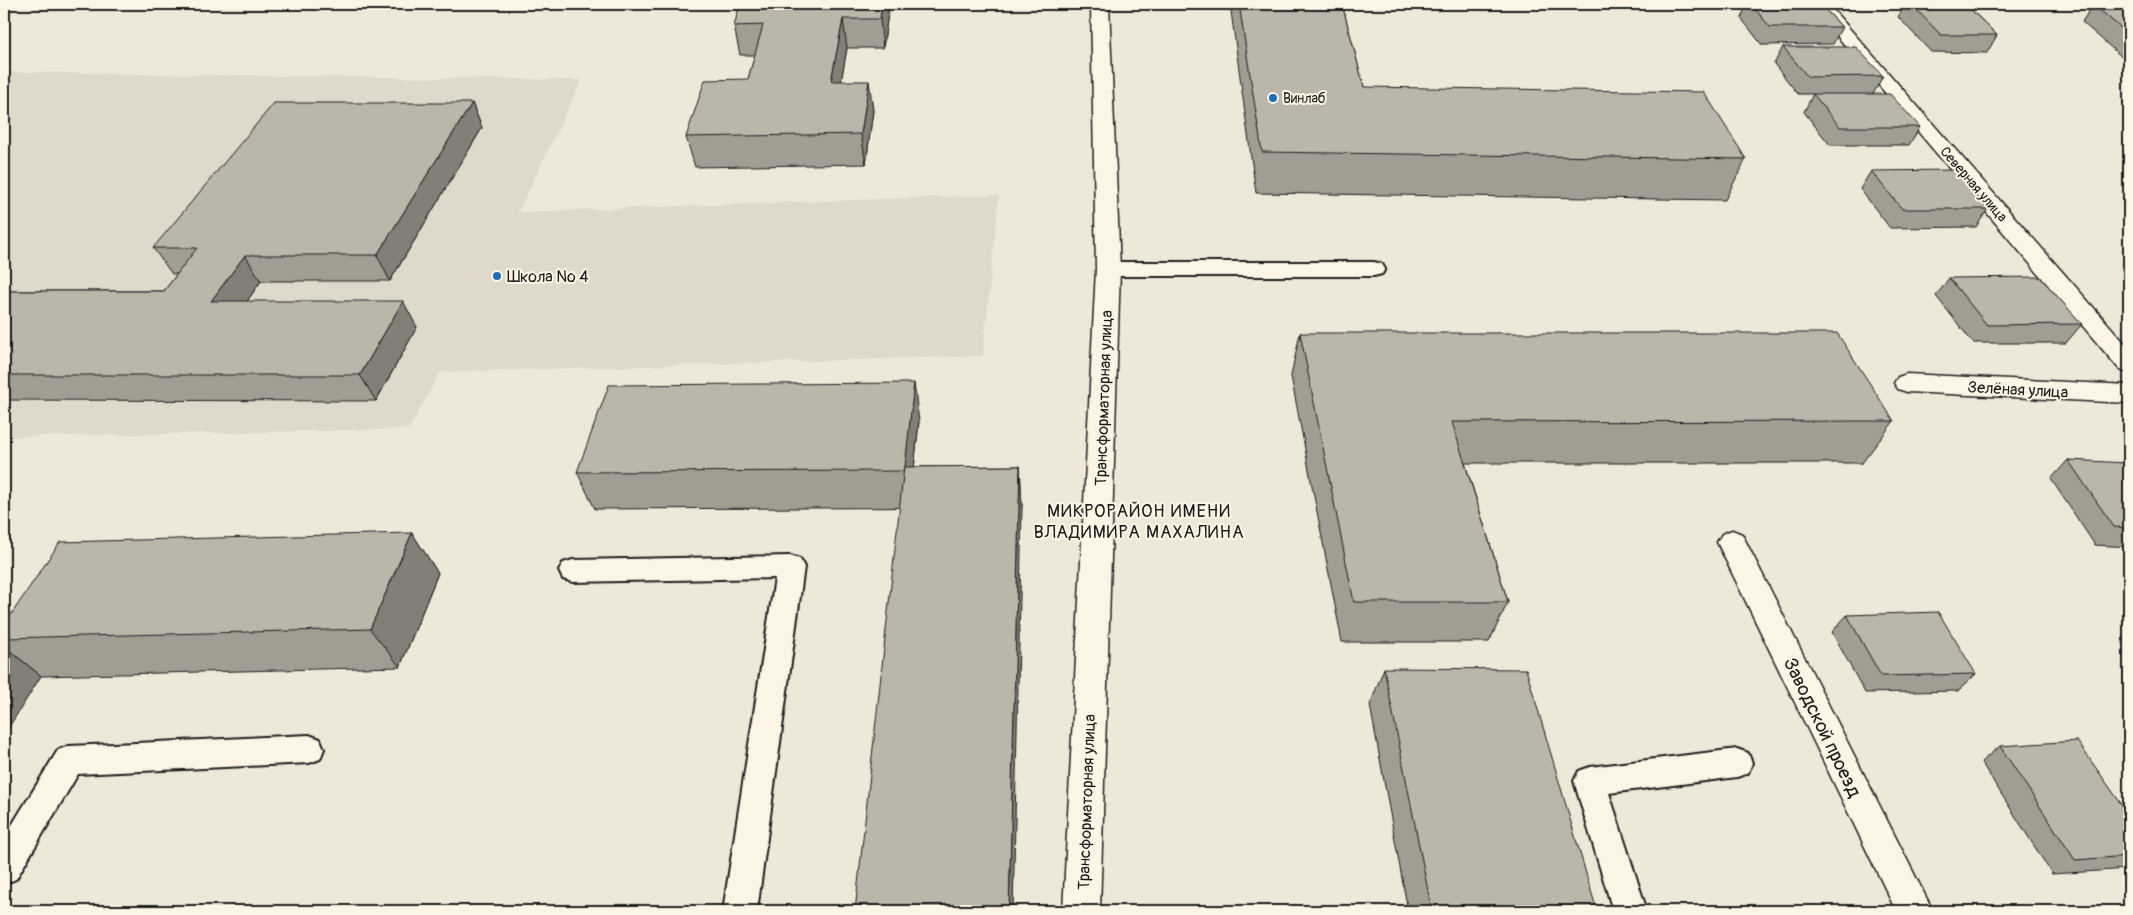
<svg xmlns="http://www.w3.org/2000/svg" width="2133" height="915" font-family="Pangolin,sans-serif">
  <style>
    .built { fill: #ded9cb }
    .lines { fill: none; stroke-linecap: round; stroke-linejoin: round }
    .lane-casing { stroke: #1c1c1c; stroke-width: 4 }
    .street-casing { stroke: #1c1c1c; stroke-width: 3 }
    .lane { fill: #fcf5e5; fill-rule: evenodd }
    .street { fill: #fcf5e5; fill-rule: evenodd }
    .wall { fill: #a09d92; stroke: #1c1c1c }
    .shaded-wall { fill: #827f77; stroke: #1c1c1c }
    .building { fill: #bab6aa; stroke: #1c1c1c }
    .poi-dot { fill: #1f6fb2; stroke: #fcf5e5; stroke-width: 2 }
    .labels { text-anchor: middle; stroke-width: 4; stroke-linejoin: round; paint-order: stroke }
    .far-poi-label { font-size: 14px; fill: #1c1c1c; stroke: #fcf5e5; text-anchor: start }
    .far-street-label { font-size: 14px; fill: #1c1c1c; stroke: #fcf5e5 }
    .poi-label { font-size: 16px; fill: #1c1c1c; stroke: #fcf5e5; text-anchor: start }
    .street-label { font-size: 16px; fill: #1c1c1c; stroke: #fcf5e5 }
    .neighbourhood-label { font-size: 18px; letter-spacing: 1px; fill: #1c1c1c; stroke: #fcf5e5 }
    .near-street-label { font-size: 19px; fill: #1c1c1c; stroke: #fcf5e5 }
  </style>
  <rect width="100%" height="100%" fill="#eee8d9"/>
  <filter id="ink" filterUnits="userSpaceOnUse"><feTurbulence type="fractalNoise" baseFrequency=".02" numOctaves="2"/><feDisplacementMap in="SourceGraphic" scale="10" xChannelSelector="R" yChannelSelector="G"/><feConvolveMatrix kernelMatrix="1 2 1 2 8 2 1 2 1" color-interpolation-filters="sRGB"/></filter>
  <g filter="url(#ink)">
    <!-- built -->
    <path class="built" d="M 4,72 L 582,80 L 518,212 L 999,195 L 983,356 L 440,372 L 409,429 L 4,437 Z"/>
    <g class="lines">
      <!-- lane casing -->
      <g class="lane-casing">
        <g id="lane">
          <path d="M 1108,262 L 1374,262 L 1382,264 L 1385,269 L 1382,274 L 1374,276 L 1108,276 L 1100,274 L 1097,269 L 1100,264 Z"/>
          <path d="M 790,556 L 800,559 L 804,567 L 757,911 L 723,911 L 775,578 L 573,582 L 563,579 L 559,571 L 563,563 L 573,560 Z"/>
          <path d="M 309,735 L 320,739 L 324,749 L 320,759 L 309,763 L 78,774 L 16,879 L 4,884 L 4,838 L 58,750 L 69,746 Z"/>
          <path d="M 1737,749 L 1748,753 L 1752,763 L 1748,773 L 1737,777 L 1609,793 L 1647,911 L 1613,911 L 1574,781 L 1579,771 L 1590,767 Z"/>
        </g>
      </g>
      <!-- street casing -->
      <g class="street-casing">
        <g id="street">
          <path d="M 1091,4 L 1109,4 L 1120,269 L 1100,911 L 1063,911 L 1096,269 Z"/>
          <path d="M 1810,4 L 1828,4 L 2129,348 L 2129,373 L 2120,370 Z"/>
          <path d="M 1907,374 L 2129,385 L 2129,403 L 1907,392 L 1898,389 L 1894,383 L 1898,377 Z"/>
          <path d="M 1732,530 L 1742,534 L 1933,911 L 1896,911 L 1717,542 L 1722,534 Z"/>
        </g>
      </g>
      <!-- lane -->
      <use href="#lane" class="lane"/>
      <!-- street -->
      <use href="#street" class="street"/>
    </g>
    <!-- wall -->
    <g class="wall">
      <path d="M 545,4 L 648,4 L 647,5 L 546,8 Z"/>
      <path d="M 1230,4 L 1342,4 L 1364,87 L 1746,159 L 1725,200 L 1256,193 Z"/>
      <path d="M 1747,4 L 1820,4 L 1842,27 L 1833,44 L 1762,45 L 1741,18 Z"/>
      <path d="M 1906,4 L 1965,4 L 1997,35 L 1987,53 L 1931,52 L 1898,17 Z"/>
      <path d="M 2093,4 L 2129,5 L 2129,57 L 2122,57 L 2082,22 Z"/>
      <path d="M 889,6 L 883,48 L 847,48 L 841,81 L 873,110 L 866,164 L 695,167 L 686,137 L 748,79 L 755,55 L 740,55 L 734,26 Z"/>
      <path d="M 1783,47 L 1883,76 L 1873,94 L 1920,127 L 1909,145 L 1830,145 L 1804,112 L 1813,94 L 1798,94 L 1774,64 Z"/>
      <path d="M 472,103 L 482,128 L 390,281 L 261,281 L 247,301 L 417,327 L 376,401 L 4,400 L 4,291 L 164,291 L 177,274 L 172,274 L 153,248 Z"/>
      <path d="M 1871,171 L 1988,209 L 1976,227 L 1890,228 L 1860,189 Z"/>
      <path d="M 1949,278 L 2082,324 L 2066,343 L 1973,343 L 1936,296 Z"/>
      <path d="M 1300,333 L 1894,421 L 1862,463 L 1465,463 L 1508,602 L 1489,642 L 1342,642 L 1291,376 Z"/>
      <path d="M 919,421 L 914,467 L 1020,466 L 1022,507 L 595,509 L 577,472 Z"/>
      <path d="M 2068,460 L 2129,466 L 2129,547 L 2095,545 L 2051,479 Z"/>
      <path d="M 412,533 L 438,573 L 400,667 L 41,676 L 4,646 L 4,625 Z"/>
      <path d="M 1847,615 L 1976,674 L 1958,691 L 1865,693 L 1832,632 Z"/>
      <path d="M 1384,668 L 1597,911 L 1408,911 L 1370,705 Z"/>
      <path d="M 2000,746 L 2129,815 L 2129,869 L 2052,874 L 1981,762 Z"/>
    </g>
    <!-- shaded-wall -->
    <g class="shaded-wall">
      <path d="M 882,4 L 889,4 L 889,6 L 883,48 L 880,19 Z"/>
      <path d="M 843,19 L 847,48 L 836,111 L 831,81 Z"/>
      <path d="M 869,81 L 873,110 L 866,164 L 861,134 Z"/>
      <path d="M 472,103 L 482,128 L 390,281 L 377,255 Z"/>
      <path d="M 245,255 L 261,281 L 229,327 L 211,301 Z"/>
      <path d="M 403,301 L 417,327 L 376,401 L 360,375 Z"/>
      <path d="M 914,383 L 919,421 L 910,508 L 904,471 Z"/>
      <path d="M 1020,466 L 1022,507 L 1013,911 L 1009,911 Z"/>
      <path d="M 412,533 L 438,573 L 400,667 L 370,629 Z"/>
      <path d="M 4,646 L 41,676 L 4,735 Z"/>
    </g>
    <!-- building -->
    <g class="building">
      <path d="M 740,4 L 882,4 L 880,19 L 843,19 L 831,81 L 869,81 L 861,134 L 686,137 L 705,80 L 748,79 L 763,25 L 734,26 Z"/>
      <path d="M 1239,4 L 1342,4 L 1364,87 L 1704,92 L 1746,159 L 1262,152 Z"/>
      <path d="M 1751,4 L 1820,4 L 1842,27 L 1770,27 Z"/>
      <path d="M 1911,4 L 1965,4 L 1997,35 L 1941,35 Z"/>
      <path d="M 2093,4 L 2129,5 L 2129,35 Z"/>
      <path d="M 1783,47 L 1856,47 L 1883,76 L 1808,77 Z"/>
      <path d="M 1813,94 L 1890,94 L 1920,127 L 1840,127 Z"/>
      <path d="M 274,103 L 472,103 L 377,255 L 245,255 L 211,301 L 403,301 L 360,375 L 4,375 L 4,291 L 164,291 L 197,248 L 153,248 Z"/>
      <path d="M 1954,170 L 1988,209 L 1902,209 L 1871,171 Z"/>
      <path d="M 2040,277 L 2082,324 L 1987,325 L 1949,278 Z"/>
      <path d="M 1300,333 L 1837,333 L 1894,421 L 1452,422 L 1508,602 L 1354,602 Z"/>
      <path d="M 914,383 L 905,467 L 904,467 L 903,471 L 577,472 L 609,385 Z"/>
      <path d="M 2068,460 L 2127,463 L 2129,466 L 2129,528 L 2114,527 Z"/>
      <path d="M 1020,466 L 1009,911 L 855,911 L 904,467 Z"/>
      <path d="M 412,533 L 370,629 L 4,638 L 4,625 L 60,542 Z"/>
      <path d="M 1938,612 L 1976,674 L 1881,676 L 1847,615 Z"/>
      <path d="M 1384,668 L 1526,669 L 1597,911 L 1432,911 Z"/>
      <path d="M 2077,741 L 2129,815 L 2129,856 L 2075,860 L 2000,746 Z"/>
    </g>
  </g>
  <!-- markers -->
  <g class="poi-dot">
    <circle cx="1273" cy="98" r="5"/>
    <circle cx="497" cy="276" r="5"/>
  </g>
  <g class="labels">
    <!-- far-poi labels -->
    <g class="far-poi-label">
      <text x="1283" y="103">Винлаб</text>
    </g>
    <!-- far-street labels -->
    <g class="far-street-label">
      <text transform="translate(1974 184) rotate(49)" y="5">Северная улица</text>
    </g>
    <!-- poi labels -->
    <g class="poi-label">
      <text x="507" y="282">Школа № 4</text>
    </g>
    <!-- street labels -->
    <g class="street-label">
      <text transform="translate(2018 389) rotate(3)" y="6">Зелёная улица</text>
      <text transform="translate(1103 398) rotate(-88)" y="6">Трансформаторная улица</text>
      <text transform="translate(1086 802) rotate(-88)" y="6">Трансформаторная улица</text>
    </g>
    <!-- neighbourhood labels -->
    <g class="neighbourhood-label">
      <text x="1139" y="517">МИКРОРАЙОН ИМЕНИ<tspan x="1139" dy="21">ВЛАДИМИРА МАХАЛИНА</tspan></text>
    </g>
    <!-- near-street labels -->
    <g class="near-street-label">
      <text transform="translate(1823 727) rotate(64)" y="7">Заводской проезд</text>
    </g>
  </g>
  <!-- margin -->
  <rect width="2133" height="915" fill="none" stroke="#fcf5e5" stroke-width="20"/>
  <rect x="10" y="10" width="2113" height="895" fill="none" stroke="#1c1c1c" stroke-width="2" filter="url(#ink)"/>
</svg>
